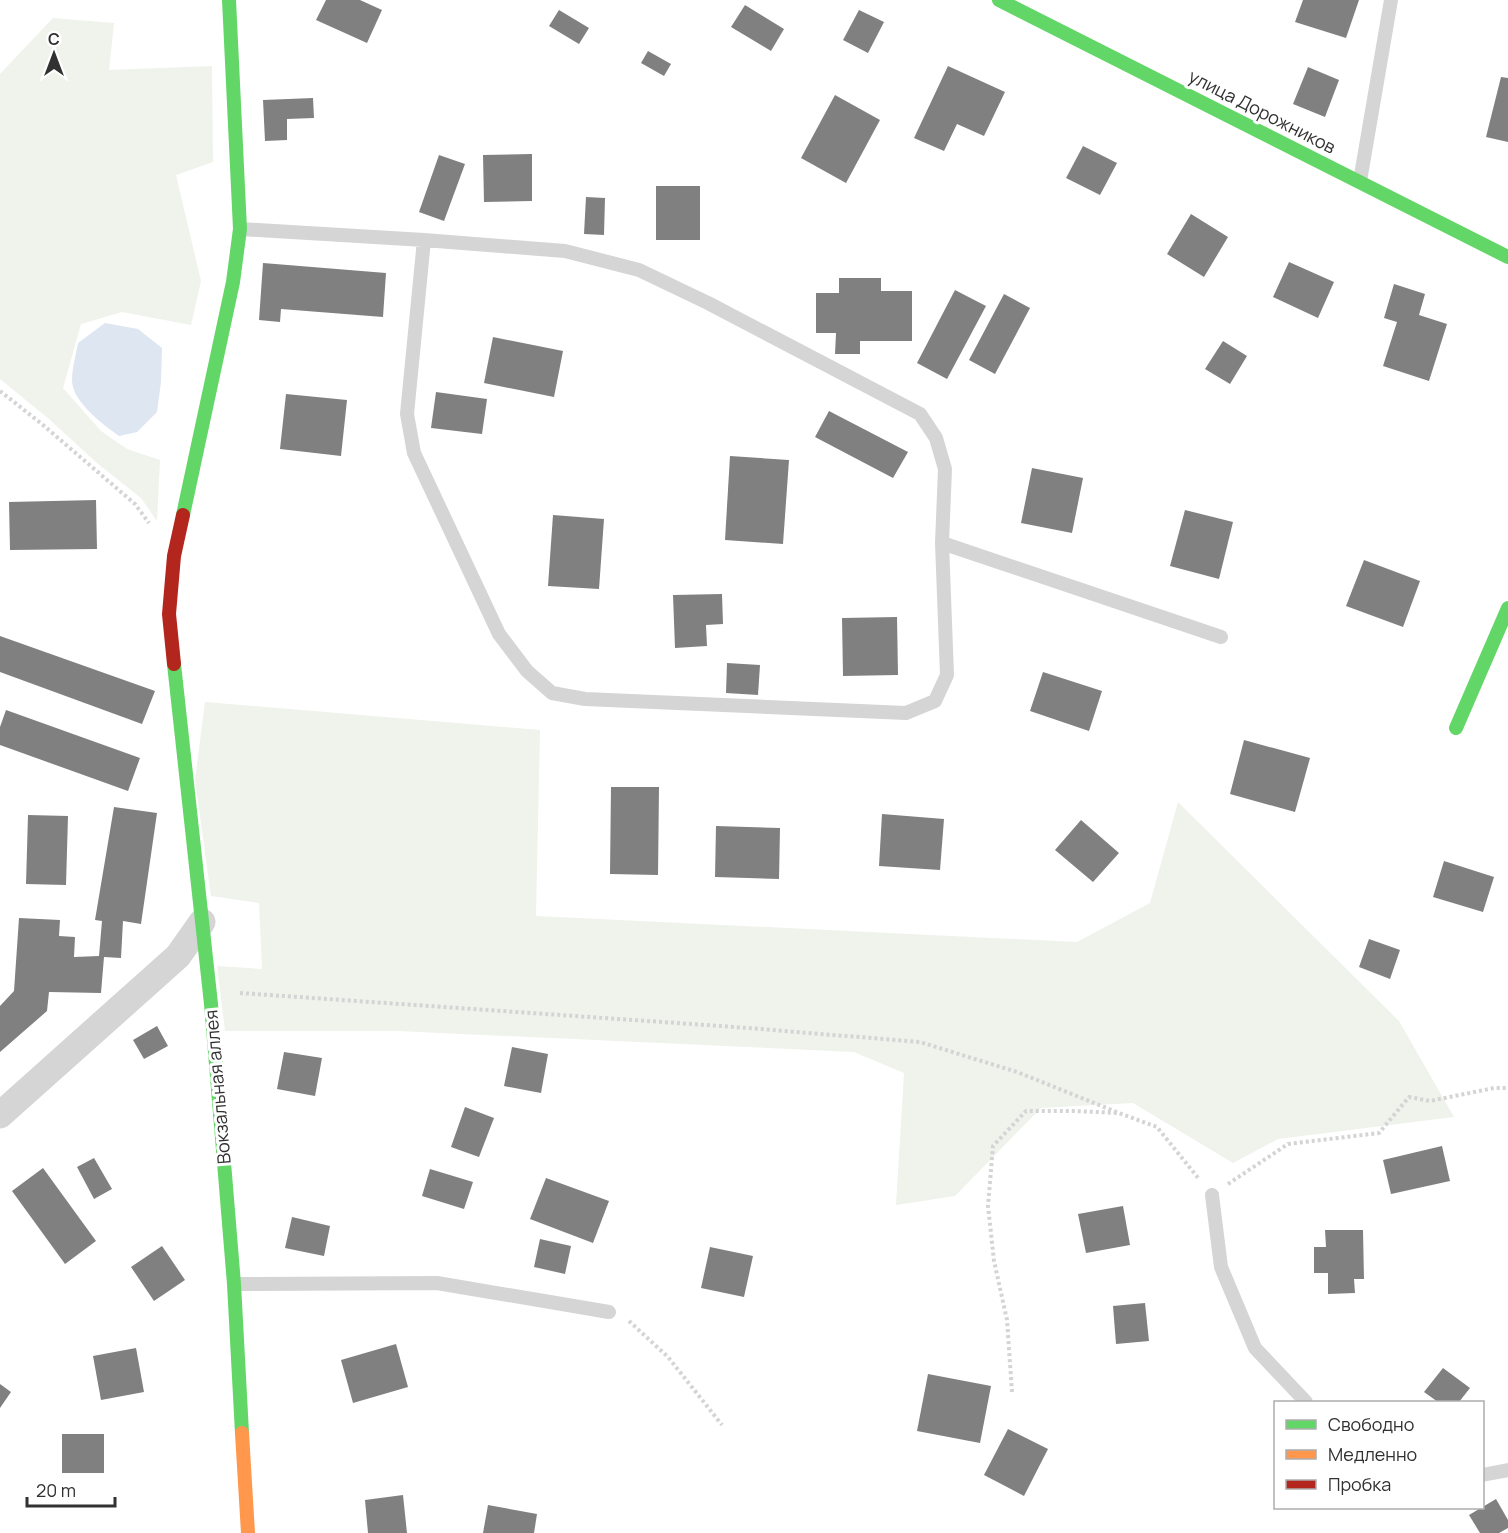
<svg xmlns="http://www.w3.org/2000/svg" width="1508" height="1533" font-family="Manrope,sans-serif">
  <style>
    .green { fill: #eff3ec }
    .water { fill: #dde6f1 }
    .building { fill: #808080 }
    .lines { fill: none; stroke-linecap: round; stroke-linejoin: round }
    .path { stroke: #d4d4d4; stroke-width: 4; stroke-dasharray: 3 3; stroke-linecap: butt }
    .lane { stroke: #d5d5d5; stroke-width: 14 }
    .street { stroke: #d5d5d5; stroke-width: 27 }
    .fast { stroke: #63d668; stroke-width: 14 }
    .slow { stroke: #ff974d; stroke-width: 14 }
    .jam { stroke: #b3261e; stroke-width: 14 }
    .labels { text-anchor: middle; stroke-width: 6; stroke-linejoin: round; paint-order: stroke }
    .street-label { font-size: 18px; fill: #313131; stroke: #fff }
  </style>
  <rect width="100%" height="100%" fill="#fff"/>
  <!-- green -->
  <g class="green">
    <path d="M 53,18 L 114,23 L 109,70 L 212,66 L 213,162 L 176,175 L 201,281 L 191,325 L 122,312 L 81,324 L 63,388 L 101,431 L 127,449 L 160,460 L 157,521 L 141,498 L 97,463 L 49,419 L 0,379 L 0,74 Z"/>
    <path d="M 205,702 L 540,730 L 536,916 L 1077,942 L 1150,903 L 1178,802 L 1399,1021 L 1454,1117 L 1278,1139 L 1233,1163 L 1133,1103 L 1041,1108 L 955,1196 L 896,1205 L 904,1073 L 854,1052 L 398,1031 L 225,1031 L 217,966 L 262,969 L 259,903 L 211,896 L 195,780 Z"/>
  </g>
  <!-- water -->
  <path class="water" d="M 105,323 L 138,329 L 162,348 L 161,382 L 157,412 L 137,432 L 119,436 C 104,425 72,402 72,380 C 72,368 76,355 78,343 Z"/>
  <!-- building -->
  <g class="building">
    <path d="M 326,0 L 360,0 L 382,10 L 367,43 L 316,20 Z"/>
    <path d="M 1303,0 L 1359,0 L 1346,38 L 1295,22 Z"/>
    <path d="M 745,5 L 784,29 L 771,51 L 731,27 Z"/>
    <path d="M 559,10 L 589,28 L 579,44 L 549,26 Z"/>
    <path d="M 859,10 L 884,22 L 868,53 L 843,40 Z"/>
    <path d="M 648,51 L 671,64 L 664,76 L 641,63 Z"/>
    <path d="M 948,66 L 1005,92 L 984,136 L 957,124 L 944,151 L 914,138 Z"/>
    <path d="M 1308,67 L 1339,80 L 1325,117 L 1293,104 Z"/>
    <path d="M 1501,77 L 1508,78 L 1508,142 L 1486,137 Z"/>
    <path d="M 835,95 L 880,120 L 846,183 L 801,158 Z"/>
    <path d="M 313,98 L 314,118 L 287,119 L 287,140 L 265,141 L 263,100 Z"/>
    <path d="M 1083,146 L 1117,163 L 1100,195 L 1066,178 Z"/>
    <path d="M 532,154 L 532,201 L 484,202 L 483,155 Z"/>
    <path d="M 439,155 L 465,164 L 444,221 L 419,212 Z"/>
    <rect x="656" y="186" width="44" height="54"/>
    <path d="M 586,197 L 605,198 L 604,235 L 584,234 Z"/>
    <path d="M 1191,214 L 1228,237 L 1204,277 L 1167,254 Z"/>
    <path d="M 1289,262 L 1334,282 L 1318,318 L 1273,297 Z"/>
    <path d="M 263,263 L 386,273 L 383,317 L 281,309 L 280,322 L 259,320 Z"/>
    <path d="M 839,278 L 881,278 L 881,291 L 912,291 L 912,341 L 860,341 L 860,354 L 835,354 L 836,333 L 816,333 L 816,293 L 839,293 Z"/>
    <path d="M 1394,284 L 1425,294 L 1419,315 L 1447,324 L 1429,381 L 1383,366 L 1397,322 L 1384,318 Z"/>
    <path d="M 955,290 L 986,306 L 947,379 L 917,363 Z"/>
    <path d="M 1004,294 L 1030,308 L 995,374 L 969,360 Z"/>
    <path d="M 493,337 L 563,351 L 554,397 L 484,383 Z"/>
    <path d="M 1223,341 L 1247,356 L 1230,384 L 1205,369 Z"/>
    <path d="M 436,392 L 487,399 L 482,434 L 431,428 Z"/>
    <path d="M 286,394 L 347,400 L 341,456 L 280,449 Z"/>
    <path d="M 829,411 L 908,452 L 893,478 L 815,437 Z"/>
    <path d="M 730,456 L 789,460 L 783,544 L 725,540 Z"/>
    <path d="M 1032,468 L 1083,478 L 1072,533 L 1021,523 Z"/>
    <path d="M 96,500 L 97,549 L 10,550 L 9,502 Z"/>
    <path d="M 1185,510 L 1233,522 L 1219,579 L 1170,566 Z"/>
    <path d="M 553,515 L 604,519 L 599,589 L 548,586 Z"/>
    <path d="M 1364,560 L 1420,581 L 1403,627 L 1346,606 Z"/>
    <path d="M 722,594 L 723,624 L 706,625 L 707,646 L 675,648 L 673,595 Z"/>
    <path d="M 897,617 L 898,675 L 843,676 L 842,618 Z"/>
    <path d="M 0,636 L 155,691 L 142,724 L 0,672 Z"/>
    <path d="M 727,663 L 760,665 L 758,695 L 726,693 Z"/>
    <path d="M 1043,672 L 1102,691 L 1089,731 L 1030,711 Z"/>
    <path d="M 6,710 L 140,758 L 128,791 L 0,745 L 0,727 Z"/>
    <path d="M 1244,740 L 1310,758 L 1295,812 L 1230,794 Z"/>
    <path d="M 611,787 L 659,787 L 658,875 L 610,874 Z"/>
    <path d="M 114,807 L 157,813 L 141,924 L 123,921 L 121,958 L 104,957 L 101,993 L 49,992 L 47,1011 L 0,1052 L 0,1006 L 14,991 L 19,918 L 60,920 L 59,936 L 75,937 L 74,957 L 99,956 L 102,921 L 95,920 Z"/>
    <path d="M 882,814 L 944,819 L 940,870 L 879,866 Z"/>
    <path d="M 28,815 L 68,816 L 66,885 L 26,884 Z"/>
    <path d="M 1081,820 L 1119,853 L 1093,882 L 1055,850 Z"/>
    <path d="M 716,826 L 780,828 L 779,879 L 715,877 Z"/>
    <path d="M 1444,861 L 1494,877 L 1483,912 L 1433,897 Z"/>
    <path d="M 1369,939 L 1400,950 L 1390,979 L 1359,967 Z"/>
    <path d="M 157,1026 L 168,1046 L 144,1059 L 133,1040 Z"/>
    <path d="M 512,1047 L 548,1054 L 541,1093 L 504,1086 Z"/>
    <path d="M 284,1052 L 322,1058 L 315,1096 L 277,1089 Z"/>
    <path d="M 465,1107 L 494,1118 L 479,1157 L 451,1147 Z"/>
    <path d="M 1442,1146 L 1450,1181 L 1391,1194 L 1383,1160 Z"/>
    <path d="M 94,1158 L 112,1189 L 94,1199 L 77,1167 Z"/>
    <path d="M 43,1168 L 96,1241 L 65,1264 L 12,1191 Z"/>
    <path d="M 430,1169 L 473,1182 L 464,1209 L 422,1196 Z"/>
    <path d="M 546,1178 L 609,1201 L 593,1243 L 530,1219 Z"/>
    <path d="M 1123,1206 L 1130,1245 L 1086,1253 L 1078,1214 Z"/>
    <path d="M 292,1217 L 330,1226 L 324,1256 L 285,1248 Z"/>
    <path d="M 1325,1230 L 1363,1230 L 1364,1279 L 1354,1279 L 1355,1293 L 1328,1294 L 1328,1273 L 1314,1273 L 1314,1247 L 1326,1247 Z"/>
    <path d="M 540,1239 L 571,1246 L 565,1274 L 534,1267 Z"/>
    <path d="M 162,1246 L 185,1280 L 154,1301 L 131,1267 Z"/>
    <path d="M 710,1247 L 753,1256 L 744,1297 L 701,1288 Z"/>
    <path d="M 1145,1303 L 1149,1341 L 1116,1344 L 1113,1306 Z"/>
    <path d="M 396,1344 L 408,1387 L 353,1403 L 341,1360 Z"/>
    <path d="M 136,1348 L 144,1392 L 101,1400 L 93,1356 Z"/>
    <path d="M 1443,1368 L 1470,1388 L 1459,1402 L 1438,1402 L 1424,1392 Z"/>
    <path d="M 928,1374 L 991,1386 L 980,1443 L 917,1431 Z"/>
    <path d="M 0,1384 L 11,1392 L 0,1408 Z"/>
    <path d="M 1008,1429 L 1048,1449 L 1024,1496 L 984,1475 Z"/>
    <rect x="62" y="1434" width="42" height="39"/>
    <path d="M 403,1495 L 407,1533 L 368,1533 L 365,1500 Z"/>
    <path d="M 1496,1499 L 1508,1520 L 1508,1528 L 1499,1533 L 1480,1533 L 1469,1515 Z"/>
    <path d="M 488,1505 L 537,1514 L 534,1533 L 483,1533 Z"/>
  </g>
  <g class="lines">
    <!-- path -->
    <g class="path">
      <path d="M 0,391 L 43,425 L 135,504 L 149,523"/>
      <path d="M 240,993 L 735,1027 L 920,1042 L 1017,1072 L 1119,1113"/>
      <path d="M 1228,1184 L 1288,1144 L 1379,1133 L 1409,1097 L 1430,1101 L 1494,1088 L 1508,1088"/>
      <path d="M 629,1321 L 668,1357 L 722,1425"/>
      <path d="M 1012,1392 L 1007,1320 L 994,1261 L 988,1206 L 993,1146 L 1026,1111 L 1074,1111 L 1119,1113 L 1157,1127 L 1199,1179"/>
    </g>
    <!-- lane -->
    <g class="lane">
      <path d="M 1360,181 L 1391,0"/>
      <path d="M 240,229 L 424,240 L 565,251 L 639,270 L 708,303 L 920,414 L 936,438 L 945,469 L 942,543 L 947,675 L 935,701 L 906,713 L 585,699 L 552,693 L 527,671 L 499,634 L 414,453 L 407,414 L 424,240"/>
      <path d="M 942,543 L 1221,637"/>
      <path d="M 1212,1195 L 1221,1267 L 1255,1348 L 1306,1402"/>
      <path d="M 234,1284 L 437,1283 L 609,1312"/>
      <path d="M 1482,1475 L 1508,1470"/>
    </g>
    <!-- street -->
    <path class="street" d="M 0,1115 L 178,956 L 202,922"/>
    <!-- fast -->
    <g class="fast">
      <path d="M 999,0 L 1508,257"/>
      <path d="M 183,515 L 233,282 L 240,229 L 229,0"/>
      <path d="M 174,664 L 211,1004 L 234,1284 L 242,1433"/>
      <path d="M 1456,728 L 1508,608"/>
    </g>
    <!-- slow -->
    <path class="slow" d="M 242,1433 L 248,1533"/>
    <!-- jam -->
    <path class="jam" d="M 174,664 L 169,614 L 174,556 L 183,515"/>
  </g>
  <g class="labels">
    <!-- street labels -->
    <g class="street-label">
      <text transform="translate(1262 112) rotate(27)" y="6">улица Дорожников</text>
      <text transform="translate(218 1087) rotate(-95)" y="6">Вокзальная аллея</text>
    </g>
  </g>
  <!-- legend -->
  <rect x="1274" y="1401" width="210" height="108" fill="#ffffff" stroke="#adadad" stroke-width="1.5"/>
  <rect x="1286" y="1420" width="30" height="9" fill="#63d668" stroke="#adadad" stroke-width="1.5"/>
  <text x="1328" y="1431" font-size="18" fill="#313131">Свободно</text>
  <rect x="1286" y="1450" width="30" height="9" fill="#ff974d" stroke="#adadad" stroke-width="1.5"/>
  <text x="1328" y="1461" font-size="18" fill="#313131">Медленно</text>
  <rect x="1286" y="1480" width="30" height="9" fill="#b3261e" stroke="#adadad" stroke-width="1.5"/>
  <text x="1328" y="1491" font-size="18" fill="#313131">Пробка</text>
  <!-- north arrow -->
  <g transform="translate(54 54)" stroke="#ffffff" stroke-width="4.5" paint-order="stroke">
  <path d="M0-4.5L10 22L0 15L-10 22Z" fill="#313131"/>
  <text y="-9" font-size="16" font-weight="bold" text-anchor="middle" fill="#313131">С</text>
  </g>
  <!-- scale -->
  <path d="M27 1497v9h88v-9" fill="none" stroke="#313131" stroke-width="3"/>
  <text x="36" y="1497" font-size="18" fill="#313131" stroke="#ffffff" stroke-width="4.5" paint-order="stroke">20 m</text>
</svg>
